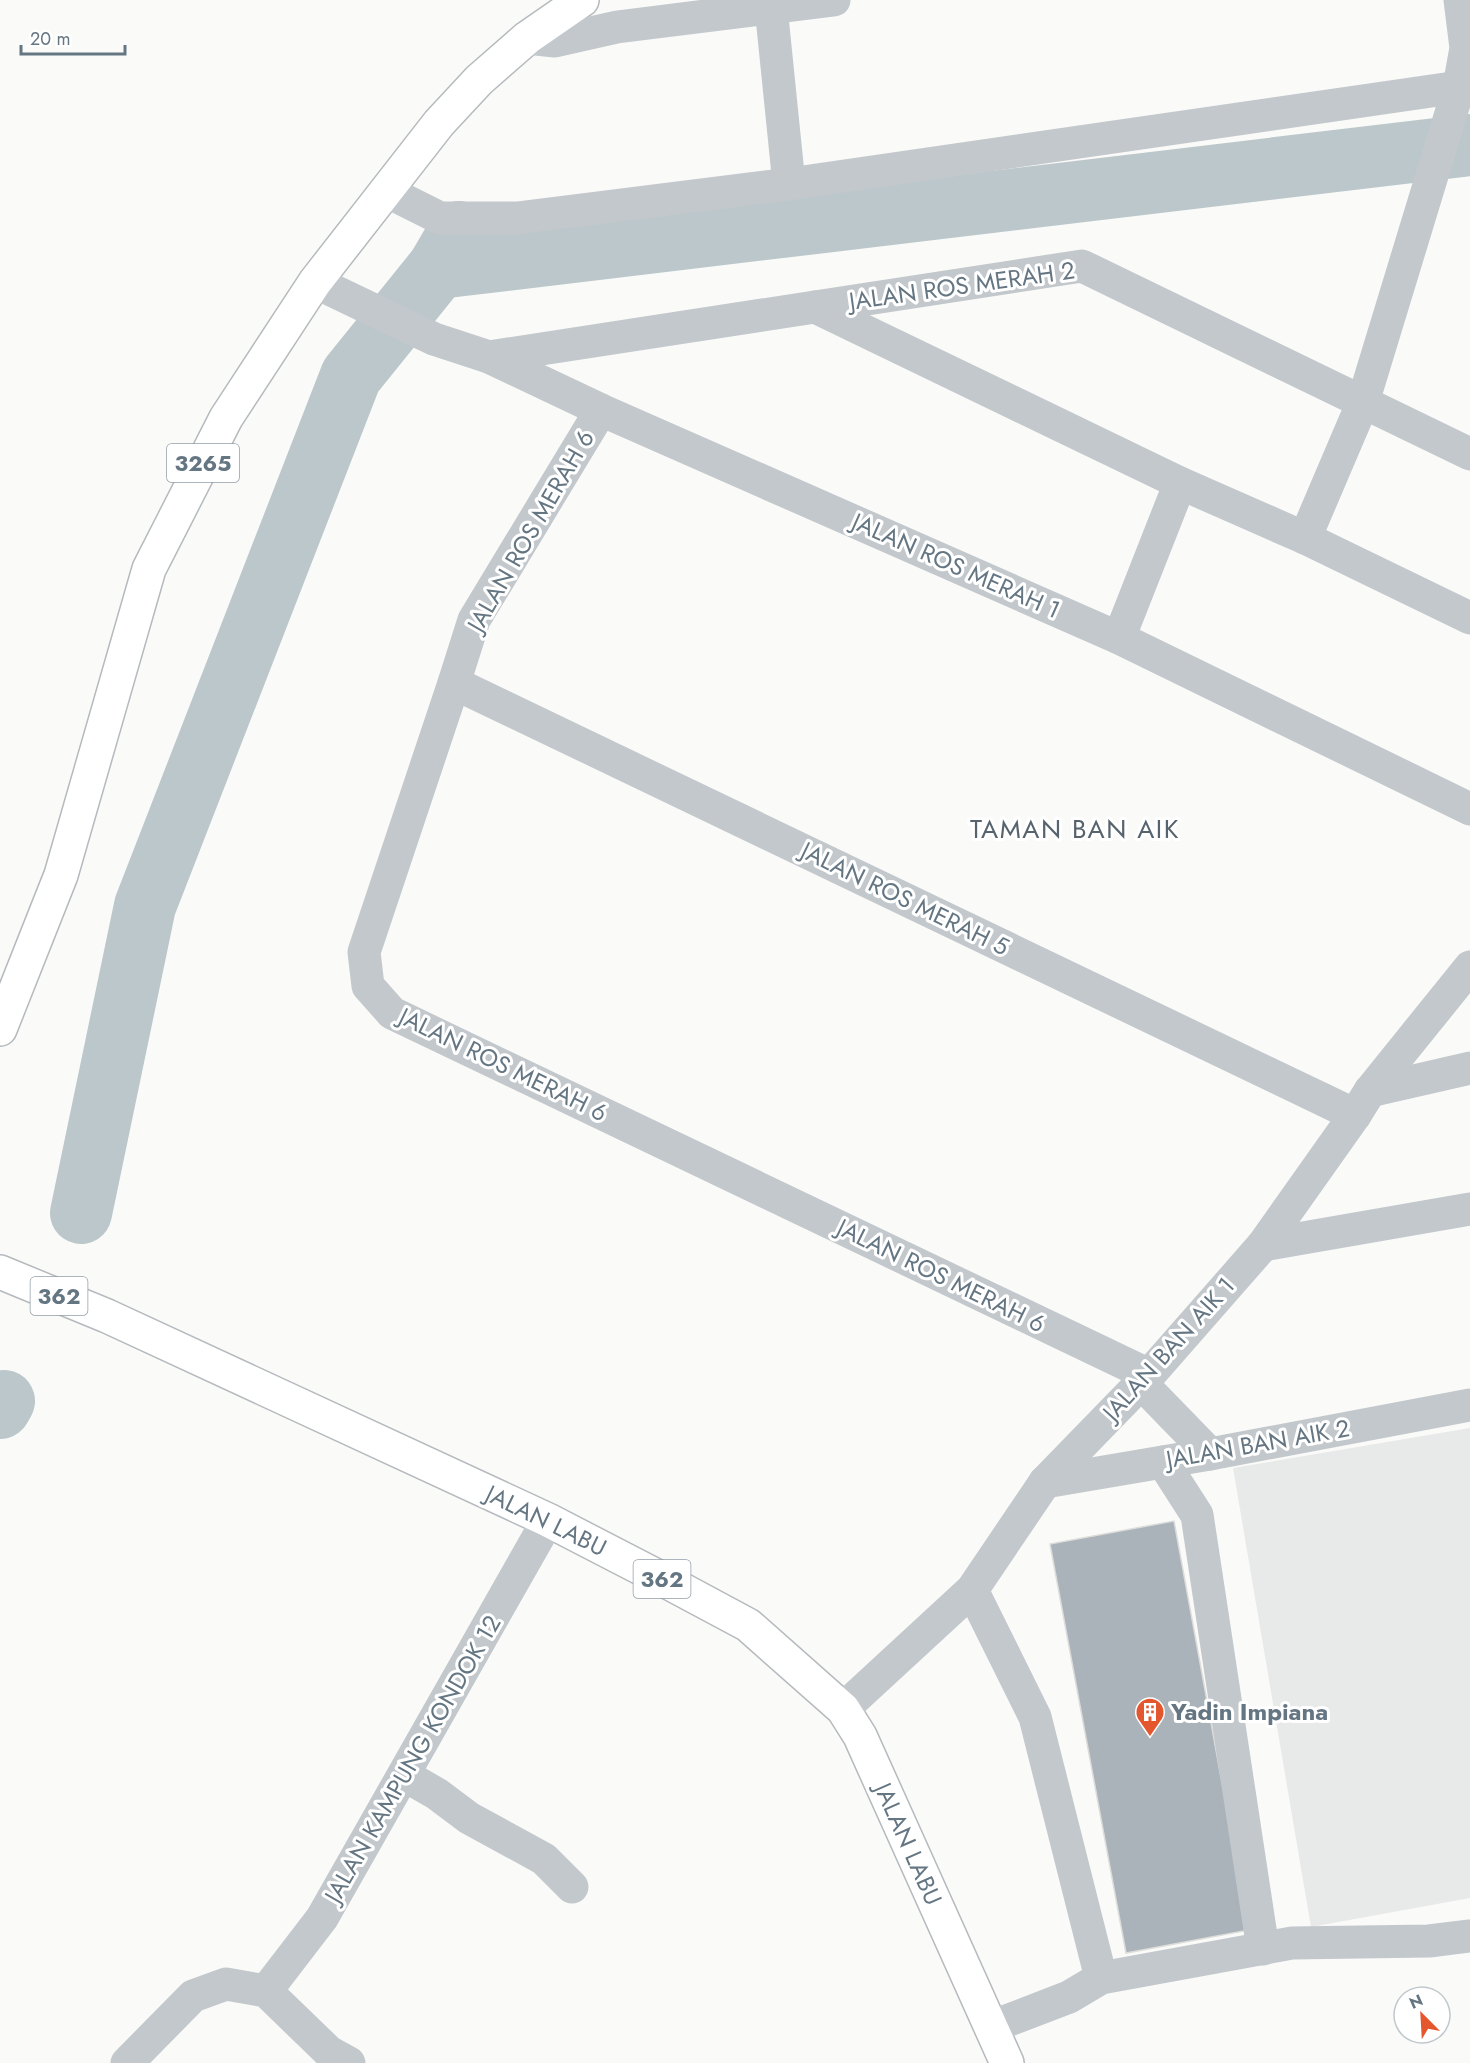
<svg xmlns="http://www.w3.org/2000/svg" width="1470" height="2063" font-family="Jost,sans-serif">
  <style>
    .built { fill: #e8e9e9 }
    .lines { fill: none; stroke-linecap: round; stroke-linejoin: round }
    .river { stroke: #bbc7cb; stroke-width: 62 }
    .building { fill: #aab3b9; stroke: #dcdcda; stroke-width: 1.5 }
    .major-casing { stroke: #b5babe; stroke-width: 36 }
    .minor { stroke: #c3c8cc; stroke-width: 33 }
    .major { stroke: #fff; stroke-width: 33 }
    .labels { text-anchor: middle; stroke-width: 6; stroke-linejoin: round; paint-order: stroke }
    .shield { fill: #fff; stroke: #939fa8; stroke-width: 1.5 }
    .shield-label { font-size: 22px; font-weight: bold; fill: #657683 }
    .street-label { font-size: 24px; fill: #657683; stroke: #fff }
    .poi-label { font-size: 24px; font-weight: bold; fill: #657683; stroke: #fff; text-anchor: start }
    .neighbourhood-label { font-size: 26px; letter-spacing: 1.5px; fill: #57646e; stroke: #fff }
  </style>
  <rect width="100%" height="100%" fill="#fafaf8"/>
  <!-- built -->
  <path class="built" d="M 1470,1428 L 1470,1898 L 1311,1927 L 1233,1468 Z"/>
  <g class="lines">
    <!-- river -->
    <g class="river">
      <path d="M 438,268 L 1470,145"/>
      <path d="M 81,1213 L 145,906 L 351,376 L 438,268 L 459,232"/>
      <path d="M 0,1408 L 4,1401"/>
    </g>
  </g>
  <!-- building -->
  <path class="building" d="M 1174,1521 L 1249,1930 L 1126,1953 L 1050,1544 Z"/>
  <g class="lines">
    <!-- major casing -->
    <g class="major-casing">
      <g id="major">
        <path d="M 0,1029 L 61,875 L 149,569 L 226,418 L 315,282 L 439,123 L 479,80 L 527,38 L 582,0"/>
        <path d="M 0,1272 L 107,1316 L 548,1520 L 664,1580 L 748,1625 L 843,1709 L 860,1736 L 1007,2063"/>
      </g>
    </g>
    <!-- minor -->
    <g class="minor">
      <path d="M 771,7 L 789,184"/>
      <path d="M 527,38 L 555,41 L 617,27 L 834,0"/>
      <path d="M 386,191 L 440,218 L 517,218 L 789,184 L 1459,87 L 1470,81"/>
      <path d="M 315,282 L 434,339 L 489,357 L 601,410 L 1119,638 L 1470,809"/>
      <path d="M 815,307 L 1180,483 L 1305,538 L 1470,618"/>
      <path d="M 489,357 L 1082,266 L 1470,454"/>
      <path d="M 601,410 L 474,620 L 454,683 L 364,952 L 368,986 L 392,1013 L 1149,1375"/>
      <path d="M 1305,538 L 1363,402 L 1459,87 L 1466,48 L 1460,0"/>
      <path d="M 1119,638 L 1180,483"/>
      <path d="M 454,683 L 1355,1115"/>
      <path d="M 1370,1091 L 1470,1068"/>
      <path d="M 1263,1245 L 1470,1209"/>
      <path d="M 1141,1383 L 1210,1454"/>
      <path d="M 1163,1462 L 1197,1515 L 1263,1949"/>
      <path d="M 1045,1482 L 1210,1454 L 1470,1405"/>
      <path d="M 972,1590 L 1035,1717 L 1101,1978"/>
      <path d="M 843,1709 L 972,1590 L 1045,1482 L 1149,1375 L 1263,1245 L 1355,1115 L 1370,1091 L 1470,967"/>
      <path d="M 404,1775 L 437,1794 L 469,1818 L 544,1859 L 572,1887"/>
      <path d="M 266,1991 L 322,1918 L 548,1520"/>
      <path d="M 991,2027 L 1069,1997 L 1101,1978 L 1292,1943 L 1429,1941 L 1470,1936"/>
      <path d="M 127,2063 L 193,1996 L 226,1984 L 266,1991 L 329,2052 L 349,2063"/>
    </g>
    <!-- major -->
    <use href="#major" class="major"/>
  </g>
  <!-- icons -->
  <defs>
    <g id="building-pin" transform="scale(1.5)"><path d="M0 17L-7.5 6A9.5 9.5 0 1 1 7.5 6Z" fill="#e4572e" stroke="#fff"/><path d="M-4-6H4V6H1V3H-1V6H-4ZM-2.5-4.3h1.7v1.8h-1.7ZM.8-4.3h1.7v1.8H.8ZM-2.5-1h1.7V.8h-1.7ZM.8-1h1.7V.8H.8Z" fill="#fff"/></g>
  </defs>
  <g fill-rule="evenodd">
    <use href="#building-pin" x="1150" y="1712"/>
  </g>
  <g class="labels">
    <!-- shield labels -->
    <g class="shield">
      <rect x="167" y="444" width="72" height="38" rx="4.5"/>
      <rect x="30.5" y="1277" width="57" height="38" rx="4.5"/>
      <rect x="633.5" y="1560" width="57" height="38" rx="4.5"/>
    </g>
    <g class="shield-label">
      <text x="203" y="471">3265</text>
      <text x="59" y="1304">362</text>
      <text x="662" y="1587">362</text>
    </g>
    <!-- street labels -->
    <g class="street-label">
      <text transform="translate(962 286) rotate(-8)" y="8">JALAN ROS MERAH 2</text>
      <text transform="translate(531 531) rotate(-60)" y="8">JALAN ROS MERAH 6</text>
      <text transform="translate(956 566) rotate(24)" y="8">JALAN ROS MERAH 1</text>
      <text transform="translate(905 899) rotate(26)" y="8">JALAN ROS MERAH 5</text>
      <text transform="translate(503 1065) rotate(26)" y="8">JALAN ROS MERAH 6</text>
      <text transform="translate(941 1276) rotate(26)" y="8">JALAN ROS MERAH 6</text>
      <text transform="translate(1169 1349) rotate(-48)" y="8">JALAN BAN AIK 1</text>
      <text transform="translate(1258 1444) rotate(-10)" y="8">JALAN BAN AIK 2</text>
      <text transform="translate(546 1521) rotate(26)" y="8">JALAN LABU</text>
      <text transform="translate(413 1759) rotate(-60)" y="8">JALAN KAMPUNG KONDOK 12</text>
      <text transform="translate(908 1844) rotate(66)" y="8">JALAN LABU</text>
    </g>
    <!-- poi labels -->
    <g class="poi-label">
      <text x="1171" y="1720">Yadin Impiana</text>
    </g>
    <!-- neighbourhood labels -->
    <g class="neighbourhood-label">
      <text x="1075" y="838">TAMAN BAN AIK</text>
    </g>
  </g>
  <!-- north arrow -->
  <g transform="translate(1422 2015) rotate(336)"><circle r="28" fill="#ffffff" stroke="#c1c8cd" stroke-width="1.5"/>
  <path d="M0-4.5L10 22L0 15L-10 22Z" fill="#e4572e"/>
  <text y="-9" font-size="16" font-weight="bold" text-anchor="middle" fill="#657683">N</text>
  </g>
  <!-- scale -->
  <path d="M21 45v9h104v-9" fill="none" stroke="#657683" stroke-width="3"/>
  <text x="30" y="45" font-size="18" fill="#657683" stroke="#ffffff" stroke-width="4.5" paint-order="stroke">20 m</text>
</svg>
